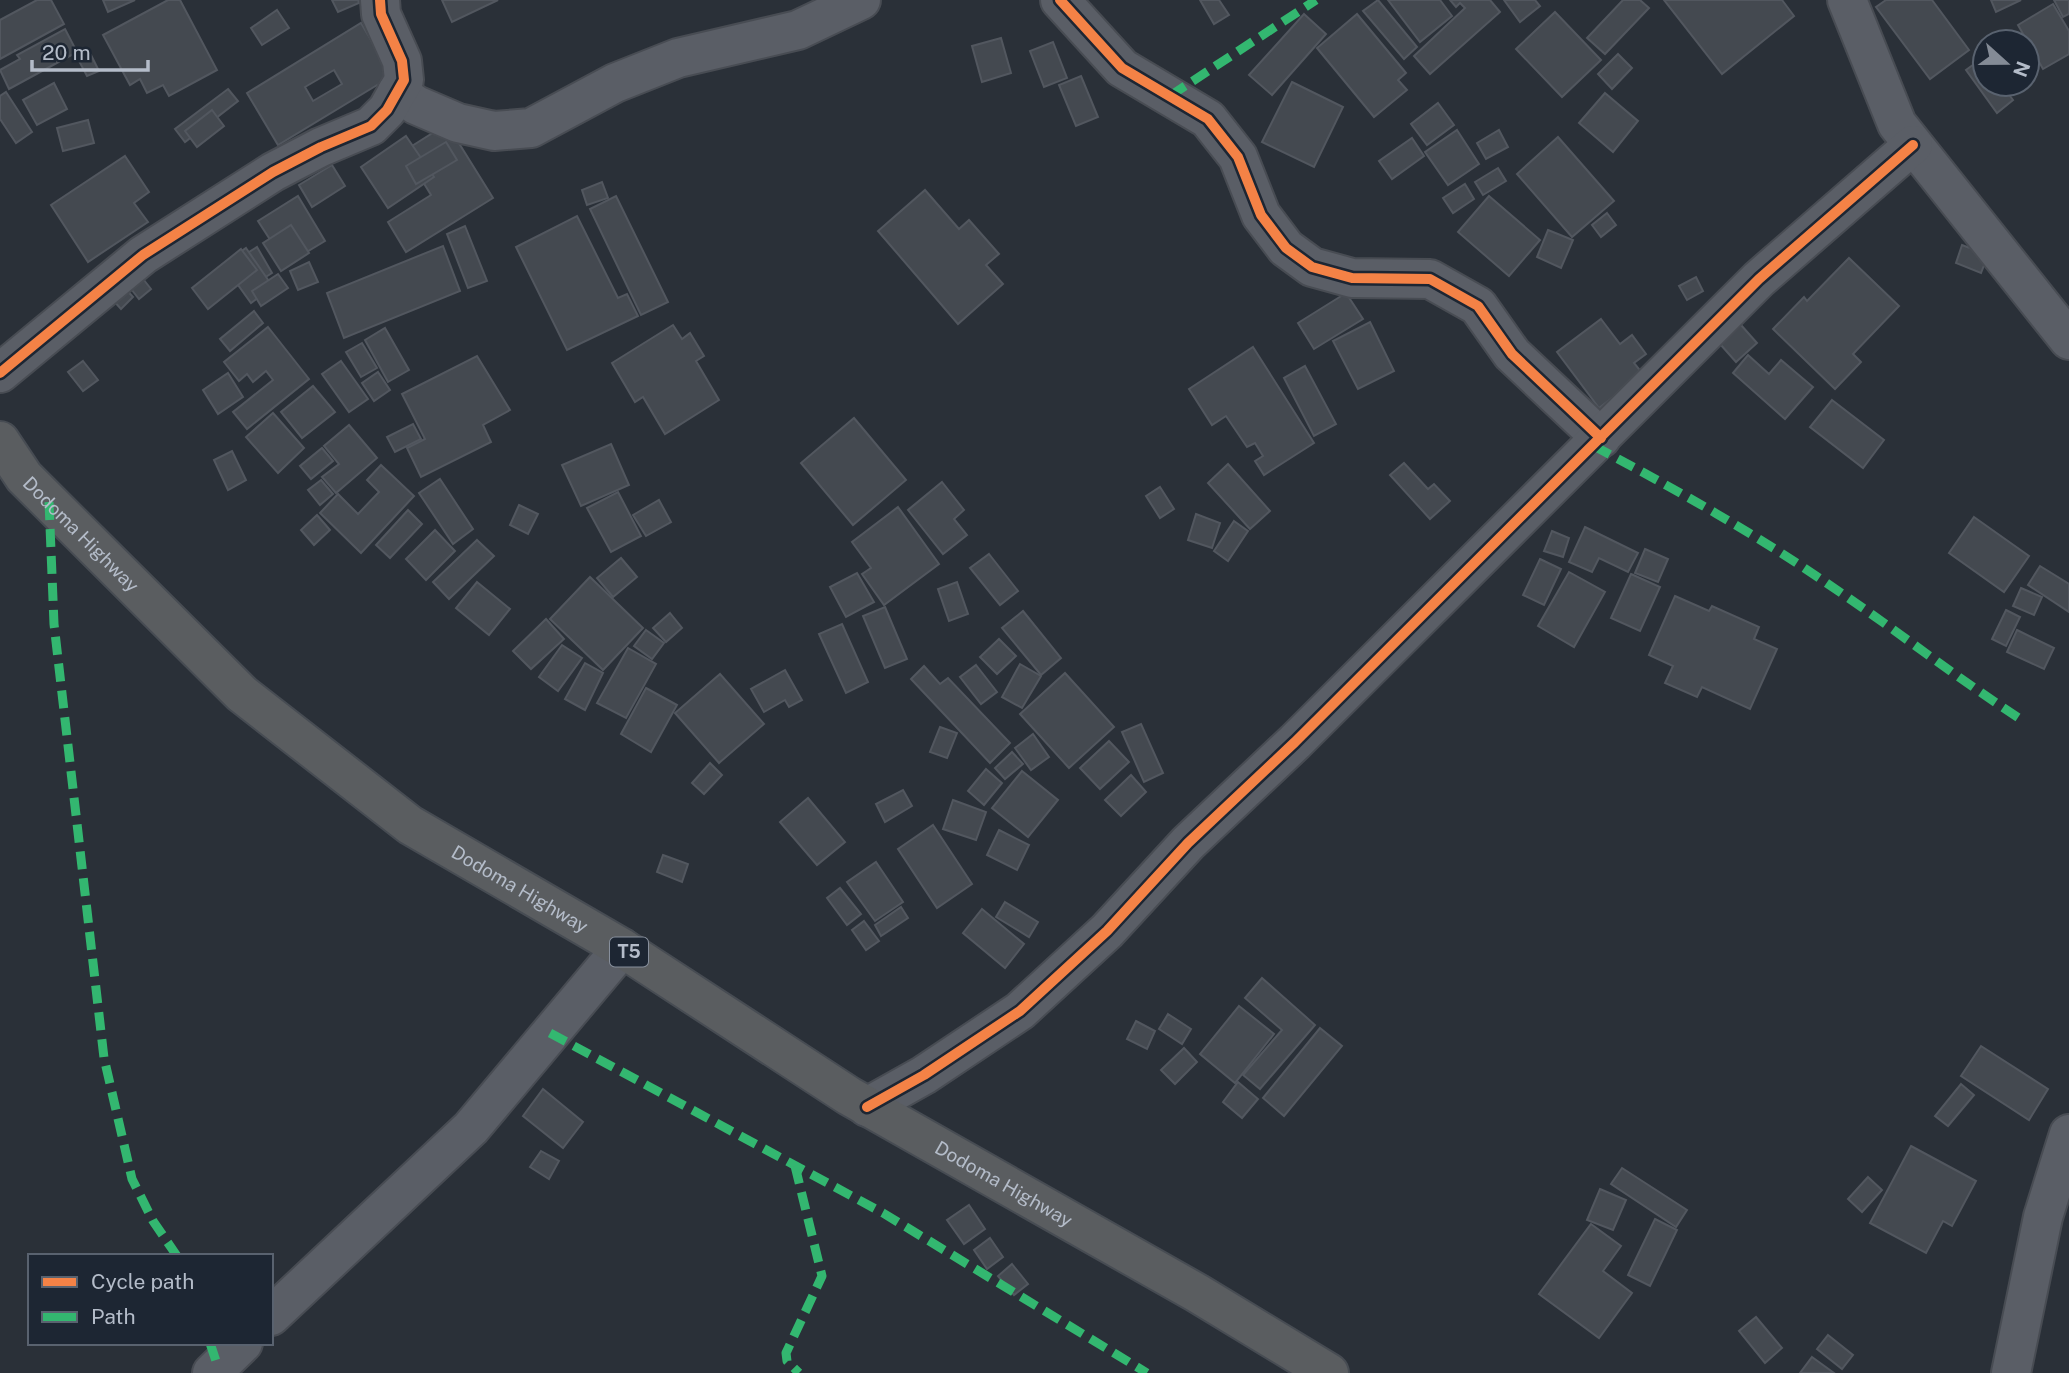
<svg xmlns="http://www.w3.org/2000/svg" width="2069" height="1373" font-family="'Public Sans',sans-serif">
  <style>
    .building { fill: #444950; stroke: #52575f; stroke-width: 2; fill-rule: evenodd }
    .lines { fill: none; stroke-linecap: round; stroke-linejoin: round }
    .minor-casing { stroke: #484c53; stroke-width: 42 }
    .highway-casing { stroke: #474c53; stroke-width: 42 }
    .minor { stroke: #5a5e66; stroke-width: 38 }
    .highway { stroke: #5a5d60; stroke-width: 38 }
    .quiet { stroke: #33b770; stroke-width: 9; stroke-dasharray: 18 9; stroke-linecap: butt }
    .cycleway-casing { stroke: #1d2633; stroke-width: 15 }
    .cycleway { stroke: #f48246; stroke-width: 10 }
    .labels { text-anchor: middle; stroke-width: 5; stroke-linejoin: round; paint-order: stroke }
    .shield { fill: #1d2633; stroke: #878f9c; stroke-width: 2 }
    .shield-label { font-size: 18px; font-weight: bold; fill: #b4bcc9 }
    .street-label { font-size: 19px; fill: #b4bcc9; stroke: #1d2633 }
  </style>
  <rect width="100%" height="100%" fill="#2a3038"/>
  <!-- building -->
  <g class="building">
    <path d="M 37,0 L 51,0 L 64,24 L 0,59 L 0,20 Z"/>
    <path d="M 103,0 L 135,0 L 108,12 Z"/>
    <path d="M 168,0 L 180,0 L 217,70 L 169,96 L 163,85 L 147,93 L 140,79 L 130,85 L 103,35 Z"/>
    <path d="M 332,0 L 358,0 L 359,3 L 338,12 Z"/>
    <path d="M 442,0 L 498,0 L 452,22 Z"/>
    <path d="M 1200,0 L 1219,0 L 1229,15 L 1214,24 Z"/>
    <path d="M 1378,0 L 1417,47 L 1404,59 L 1363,11 Z"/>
    <path d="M 1388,0 L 1440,0 L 1452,16 L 1420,42 Z"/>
    <path d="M 1450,0 L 1490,0 L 1500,12 L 1430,74 L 1414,56 L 1465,8 L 1460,3 L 1456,7 Z"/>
    <path d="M 1504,0 L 1535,0 L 1540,6 L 1520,22 Z"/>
    <path d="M 1623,0 L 1640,0 L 1649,8 L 1605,54 L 1587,38 Z"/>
    <path d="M 1664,0 L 1782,0 L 1794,16 L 1722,74 Z"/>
    <path d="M 1886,0 L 1932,0 L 1969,50 L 1930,79 L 1876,7 Z"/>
    <path d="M 1991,0 L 2021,0 L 1996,12 Z"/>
    <path d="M 2054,0 L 2069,0 L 2069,14 L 2063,17 Z"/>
    <path d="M 2053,4 L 2069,31 L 2069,54 L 2043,69 L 2018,25 Z"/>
    <path d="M 277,10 L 289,28 L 262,45 L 251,28 Z"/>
    <path d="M 1555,12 L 1601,60 L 1562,97 L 1516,49 Z"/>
    <path d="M 1304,14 L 1326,34 L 1272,95 L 1249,75 Z"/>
    <path d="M 1357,14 L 1406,73 L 1398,80 L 1407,90 L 1374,117 L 1317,48 Z"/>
    <path d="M 361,23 L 392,76 L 278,145 L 247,93 ZM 334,70 L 342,84 L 313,101 L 305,87 Z"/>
    <path d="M 65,29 L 77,52 L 9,89 L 0,70 L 20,59 L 17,55 Z"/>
    <path d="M 1001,38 L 1011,73 L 982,82 L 972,46 Z"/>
    <path d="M 1053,42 L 1067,78 L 1044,87 L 1030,51 Z"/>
    <path d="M 1618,54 L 1632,68 L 1612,89 L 1598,74 Z"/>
    <path d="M 91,55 L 99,71 L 87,76 L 79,61 Z"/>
    <path d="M 1981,59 L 1985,63 L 1985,84 L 2001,84 L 2013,100 L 1997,113 L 1966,70 Z"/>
    <path d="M 1081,76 L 1098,117 L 1076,126 L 1059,85 Z"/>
    <path d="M 1292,82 L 1343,107 L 1314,167 L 1262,142 Z"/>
    <path d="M 54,83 L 67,109 L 37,125 L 23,100 Z"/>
    <path d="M 228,89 L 238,101 L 185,142 L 175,129 Z"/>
    <path d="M 6,92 L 32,132 L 16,143 L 0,119 L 0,96 Z"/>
    <path d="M 1605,93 L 1638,121 L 1613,152 L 1579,123 Z"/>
    <path d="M 1438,103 L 1454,125 L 1427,145 L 1411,124 Z"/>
    <path d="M 212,110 L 224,126 L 197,147 L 185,131 Z"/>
    <path d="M 88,120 L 94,143 L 63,151 L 57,128 Z"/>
    <path d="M 447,124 L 493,198 L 406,252 L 388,222 L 431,195 L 404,151 Z"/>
    <path d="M 1457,130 L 1479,164 L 1448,185 L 1425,152 Z"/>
    <path d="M 1499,130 L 1508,147 L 1486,159 L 1477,143 Z"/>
    <path d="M 406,136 L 434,177 L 388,208 L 361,167 Z"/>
    <path d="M 1558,137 L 1614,201 L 1572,237 L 1517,174 Z"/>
    <path d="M 1412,138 L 1424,156 L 1392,179 L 1379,161 Z"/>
    <path d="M 446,142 L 457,160 L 416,184 L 406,166 Z"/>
    <path d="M 125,156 L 149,192 L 134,203 L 148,222 L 88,262 L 51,205 Z"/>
    <path d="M 332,165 L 345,186 L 312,207 L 299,185 Z"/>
    <path d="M 1498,168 L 1506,181 L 1483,195 L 1475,182 Z"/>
    <path d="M 602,182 L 608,198 L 587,205 L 582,190 Z"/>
    <path d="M 1465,184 L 1474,199 L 1453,213 L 1443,198 Z"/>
    <path d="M 925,190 L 959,229 L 969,220 L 999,254 L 986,265 L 1003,284 L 958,324 L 878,231 Z"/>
    <path d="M 298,196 L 325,241 L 285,265 L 275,249 L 291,240 L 286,231 L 271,241 L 258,221 Z"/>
    <path d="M 616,196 L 668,302 L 641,315 L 590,209 Z"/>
    <path d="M 1489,196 L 1540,240 L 1509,276 L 1458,232 Z"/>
    <path d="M 1607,213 L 1616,225 L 1601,237 L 1592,225 Z"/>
    <path d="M 577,216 L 618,298 L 627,294 L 638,316 L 567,350 L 516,247 Z"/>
    <path d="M 291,225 L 309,253 L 281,271 L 263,243 Z"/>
    <path d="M 465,226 L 487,281 L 468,288 L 447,234 Z"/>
    <path d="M 1548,230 L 1573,240 L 1561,268 L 1537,257 Z"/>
    <path d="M 1962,245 L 1988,255 L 1981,273 L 1956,263 Z"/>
    <path d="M 443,246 L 460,291 L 344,338 L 327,293 Z"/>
    <path d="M 257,247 L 272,273 L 256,283 L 241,257 Z"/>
    <path d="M 246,248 L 273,287 L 251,303 L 223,264 Z"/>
    <path d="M 241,249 L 257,270 L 208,309 L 192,288 Z"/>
    <path d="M 1849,258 L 1899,306 L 1853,354 L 1861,362 L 1835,389 L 1773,329 L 1804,297 L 1807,301 Z"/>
    <path d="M 309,262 L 318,282 L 298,290 L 290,271 Z"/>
    <path d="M 278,274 L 288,288 L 261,306 L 252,291 Z"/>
    <path d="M 140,275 L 151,289 L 139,299 L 128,285 Z"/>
    <path d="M 1696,277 L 1703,291 L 1687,300 L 1679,286 Z"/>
    <path d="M 117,279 L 133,297 L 121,309 L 104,290 Z"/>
    <path d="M 1346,293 L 1363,319 L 1314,349 L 1298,323 Z"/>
    <path d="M 254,311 L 263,323 L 230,351 L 220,339 Z"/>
    <path d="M 1733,316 L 1757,343 L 1736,362 L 1712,335 Z"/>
    <path d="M 1601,319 L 1620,344 L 1632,335 L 1646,354 L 1634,363 L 1643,374 L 1599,408 L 1557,352 Z"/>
    <path d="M 1370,322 L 1394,371 L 1358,389 L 1333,341 Z"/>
    <path d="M 673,325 L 682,339 L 690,333 L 704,356 L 696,361 L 719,400 L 665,434 L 643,397 L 635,402 L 612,363 Z"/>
    <path d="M 268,327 L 309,379 L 247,429 L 233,412 L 273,380 L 266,371 L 253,382 L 247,374 L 239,381 L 224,362 Z"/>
    <path d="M 385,328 L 409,370 L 388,382 L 365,340 Z"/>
    <path d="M 362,343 L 377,368 L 361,377 L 346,352 Z"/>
    <path d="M 1253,347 L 1314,443 L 1264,475 L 1255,461 L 1263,456 L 1255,443 L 1247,447 L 1226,416 L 1212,425 L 1189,389 Z"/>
    <path d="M 1748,355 L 1769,374 L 1781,360 L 1813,387 L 1785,419 L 1733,373 Z"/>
    <path d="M 477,356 L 510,410 L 483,425 L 491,442 L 421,477 L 407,448 L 425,439 L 402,394 Z"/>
    <path d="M 83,361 L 98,380 L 83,391 L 68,372 Z"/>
    <path d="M 341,361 L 368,399 L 349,412 L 322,374 Z"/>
    <path d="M 1305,366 L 1336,424 L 1314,436 L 1284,378 Z"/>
    <path d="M 378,372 L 390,390 L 374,401 L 362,383 Z"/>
    <path d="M 228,373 L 243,397 L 218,414 L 203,390 Z"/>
    <path d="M 313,386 L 335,412 L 302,438 L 281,412 Z"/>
    <path d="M 1832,400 L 1884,440 L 1863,468 L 1810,427 Z"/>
    <path d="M 273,413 L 304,448 L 278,473 L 246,437 Z"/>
    <path d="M 854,418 L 906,480 L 853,525 L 801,463 Z"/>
    <path d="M 413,424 L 421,439 L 395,452 L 387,437 Z"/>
    <path d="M 349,425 L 377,458 L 336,493 L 322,477 L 339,464 L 324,446 Z"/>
    <path d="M 611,444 L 629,485 L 581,506 L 562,465 Z"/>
    <path d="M 322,448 L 333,461 L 311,479 L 300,466 Z"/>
    <path d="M 232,451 L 246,480 L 228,490 L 214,460 Z"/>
    <path d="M 1404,463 L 1428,489 L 1434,484 L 1450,501 L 1430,519 L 1390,475 Z"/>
    <path d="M 1228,464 L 1270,511 L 1250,529 L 1208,483 Z"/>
    <path d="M 381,465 L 414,496 L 361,553 L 320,513 L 338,494 L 358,514 L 379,492 L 367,480 Z"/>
    <path d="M 440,479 L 473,529 L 453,544 L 419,493 Z"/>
    <path d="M 321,480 L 333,494 L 320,505 L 308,490 Z"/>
    <path d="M 942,482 L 964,510 L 954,519 L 967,535 L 943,554 L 908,510 Z"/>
    <path d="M 1160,487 L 1174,509 L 1160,518 L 1146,496 Z"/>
    <path d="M 618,492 L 641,536 L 611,552 L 587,508 Z"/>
    <path d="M 659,500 L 671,522 L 646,536 L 633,515 Z"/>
    <path d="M 519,505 L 538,514 L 528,534 L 510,525 Z"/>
    <path d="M 898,507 L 939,564 L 884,605 L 862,574 L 871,568 L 852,542 Z"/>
    <path d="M 408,510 L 422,524 L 390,558 L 376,545 Z"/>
    <path d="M 1196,514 L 1220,523 L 1212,548 L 1188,540 Z"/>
    <path d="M 317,515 L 330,530 L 314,545 L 301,530 Z"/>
    <path d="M 1974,517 L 2029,556 L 2004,592 L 1949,553 Z"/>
    <path d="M 1234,521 L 1248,531 L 1228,561 L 1214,551 Z"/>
    <path d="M 1585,527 L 1638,553 L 1628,572 L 1599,558 L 1592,572 L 1569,562 Z"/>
    <path d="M 435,530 L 455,551 L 426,580 L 406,559 Z"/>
    <path d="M 1552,531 L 1569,538 L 1563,557 L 1544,551 Z"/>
    <path d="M 477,540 L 494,556 L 449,599 L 433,582 Z"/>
    <path d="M 1645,549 L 1668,559 L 1658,582 L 1635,573 Z"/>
    <path d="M 989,554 L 1018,591 L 1000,605 L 970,568 Z"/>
    <path d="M 621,558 L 637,577 L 613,597 L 597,578 Z"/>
    <path d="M 1540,559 L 1561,569 L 1544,605 L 1523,595 Z"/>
    <path d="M 2040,566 L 2069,584 L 2069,612 L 2028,585 Z"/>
    <path d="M 1569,572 L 1605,592 L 1574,647 L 1538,626 Z"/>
    <path d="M 857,573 L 874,602 L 846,617 L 830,587 Z"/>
    <path d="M 1631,574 L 1660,587 L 1640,631 L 1611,618 Z"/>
    <path d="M 590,577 L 643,628 L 603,670 L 550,619 Z"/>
    <path d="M 477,582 L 510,609 L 489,635 L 456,608 Z"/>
    <path d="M 957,582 L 968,614 L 949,621 L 938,589 Z"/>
    <path d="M 2021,588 L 2042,597 L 2034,615 L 2013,606 Z"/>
    <path d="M 1675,596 L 1709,611 L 1712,606 L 1759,627 L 1754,639 L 1777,649 L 1750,709 L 1702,687 L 1697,697 L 1665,683 L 1673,666 L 1649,655 Z"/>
    <path d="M 885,607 L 907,659 L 885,668 L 863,616 Z"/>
    <path d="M 2006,610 L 2020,617 L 2006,646 L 1992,639 Z"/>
    <path d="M 1023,611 L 1061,658 L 1041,675 L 1002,628 Z"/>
    <path d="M 670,613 L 682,628 L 666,642 L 653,628 Z"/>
    <path d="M 546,619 L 564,639 L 531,669 L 513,651 Z"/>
    <path d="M 842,624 L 868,682 L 846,693 L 819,634 Z"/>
    <path d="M 646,630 L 664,643 L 652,659 L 634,646 Z"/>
    <path d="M 2017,630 L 2054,648 L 2044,669 L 2007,652 Z"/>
    <path d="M 999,639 L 1016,656 L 997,674 L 980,657 Z"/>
    <path d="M 562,645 L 582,658 L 558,691 L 539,677 Z"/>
    <path d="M 628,648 L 656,664 L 626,718 L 597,703 Z"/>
    <path d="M 585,663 L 603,673 L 585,710 L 565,699 Z"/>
    <path d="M 1020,664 L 1041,676 L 1022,708 L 1002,697 Z"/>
    <path d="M 976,665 L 997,692 L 981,704 L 960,677 Z"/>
    <path d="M 924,666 L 940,684 L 948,678 L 1010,743 L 990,763 L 911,679 Z"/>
    <path d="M 785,670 L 802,700 L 789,707 L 785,700 L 764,712 L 751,689 Z"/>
    <path d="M 1065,673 L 1114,727 L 1069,768 L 1020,714 Z"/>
    <path d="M 720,674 L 764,724 L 719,763 L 675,713 Z"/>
    <path d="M 646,688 L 677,705 L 651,752 L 621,734 Z"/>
    <path d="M 1141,724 L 1163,773 L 1144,782 L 1122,732 Z"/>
    <path d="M 940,727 L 957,733 L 947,758 L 930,752 Z"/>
    <path d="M 1033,734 L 1049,757 L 1031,770 L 1015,748 Z"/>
    <path d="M 1109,741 L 1129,762 L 1100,789 L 1080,768 Z"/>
    <path d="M 1012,752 L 1023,764 L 1005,779 L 995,768 Z"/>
    <path d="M 710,763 L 722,775 L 704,794 L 692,783 Z"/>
    <path d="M 986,769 L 1002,783 L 984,805 L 968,791 Z"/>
    <path d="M 1022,771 L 1058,800 L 1028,837 L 992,808 Z"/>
    <path d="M 1131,775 L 1146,792 L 1121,816 L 1105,800 Z"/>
    <path d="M 903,790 L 912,806 L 885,822 L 876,804 Z"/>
    <path d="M 808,798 L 845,842 L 817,865 L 780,822 Z"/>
    <path d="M 953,800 L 986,812 L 976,840 L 943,829 Z"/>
    <path d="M 933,825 L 972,884 L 937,908 L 898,849 Z"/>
    <path d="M 999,830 L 1029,845 L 1017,870 L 987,855 Z"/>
    <path d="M 663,855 L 688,864 L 682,882 L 657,872 Z"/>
    <path d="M 876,862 L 903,902 L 875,921 L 847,882 Z"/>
    <path d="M 840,888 L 861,914 L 847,925 L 827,898 Z"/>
    <path d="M 1005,902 L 1038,922 L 1029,937 L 996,917 Z"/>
    <path d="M 901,907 L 908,918 L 881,936 L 875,925 Z"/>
    <path d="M 982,909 L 1024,944 L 1005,968 L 963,933 Z"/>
    <path d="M 864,921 L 879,941 L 866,950 L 852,930 Z"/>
    <path d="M 1262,978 L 1315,1025 L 1260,1089 L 1243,1075 L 1282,1030 L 1245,998 Z"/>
    <path d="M 1239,1006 L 1274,1034 L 1235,1083 L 1200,1054 Z"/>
    <path d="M 1168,1014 L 1191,1029 L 1182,1044 L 1159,1029 Z"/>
    <path d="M 1136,1021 L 1155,1031 L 1147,1049 L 1127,1039 Z"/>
    <path d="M 1320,1028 L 1342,1046 L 1284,1116 L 1263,1098 Z"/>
    <path d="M 1981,1046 L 2048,1089 L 2029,1120 L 1961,1076 Z"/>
    <path d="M 1184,1048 L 1197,1062 L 1175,1084 L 1161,1070 Z"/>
    <path d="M 1238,1082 L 1258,1099 L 1242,1118 L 1223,1102 Z"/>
    <path d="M 1961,1084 L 1974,1095 L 1948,1126 L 1935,1116 Z"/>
    <path d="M 543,1089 L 583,1122 L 563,1148 L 523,1116 Z"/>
    <path d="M 1911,1146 L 1976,1181 L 1952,1226 L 1943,1221 L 1926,1253 L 1870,1223 Z"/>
    <path d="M 541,1151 L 559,1161 L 549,1179 L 530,1167 Z"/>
    <path d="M 1622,1168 L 1687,1210 L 1676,1227 L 1611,1184 Z"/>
    <path d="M 1868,1177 L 1882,1190 L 1862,1212 L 1848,1199 Z"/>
    <path d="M 1600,1189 L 1626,1200 L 1613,1230 L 1587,1220 Z"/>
    <path d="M 969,1205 L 985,1229 L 964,1244 L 947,1220 Z"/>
    <path d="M 1655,1219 L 1677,1230 L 1650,1286 L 1628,1275 Z"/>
    <path d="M 1591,1224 L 1621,1246 L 1603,1271 L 1632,1293 L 1599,1338 L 1539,1294 Z"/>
    <path d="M 990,1238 L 1003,1257 L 987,1269 L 974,1250 Z"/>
    <path d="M 1012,1264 L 1028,1284 L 1014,1295 L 998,1276 Z"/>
    <path d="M 1756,1317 L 1782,1348 L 1765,1363 L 1739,1331 Z"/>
    <path d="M 1828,1335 L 1853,1355 L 1842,1369 L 1817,1349 Z"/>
    <path d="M 1812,1357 L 1834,1373 L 1800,1373 Z"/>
  </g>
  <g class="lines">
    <!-- minor casing -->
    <g class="minor-casing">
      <g id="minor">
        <path d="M 1060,0 L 1122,68 L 1208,119 L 1238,157 L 1261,215 L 1286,248 L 1312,267 L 1352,278 L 1430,279 L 1478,306 L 1512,354 L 1601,438"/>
        <path d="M 1847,0 L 1897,124 L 2069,340"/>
        <path d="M 397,92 L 416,105 L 458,123 L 494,131 L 531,128 L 615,83 L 678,58 L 798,30 L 861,0"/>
        <path d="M 0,373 L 143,255 L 273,172 L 321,147 L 371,126 L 387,110 L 404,80 L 402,61 L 381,14 L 380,0"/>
        <path d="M 867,1107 L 924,1075 L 1020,1011 L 1107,931 L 1188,843 L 1295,742 L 1759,279 L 1913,145"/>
        <path d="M 271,1316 L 471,1128 L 622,948"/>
        <path d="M 212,1373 L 243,1343"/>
        <path d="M 2011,1373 L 2043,1217 L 2069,1134"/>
      </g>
    </g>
    <!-- highway casing -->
    <g class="highway-casing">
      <g id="highway">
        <path id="s1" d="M 0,441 L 24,477 L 242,694 L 410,825 L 622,948 L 849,1096 L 1197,1293 L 1329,1373"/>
      </g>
    </g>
    <!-- minor -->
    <use href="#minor" class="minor"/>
    <!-- highway -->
    <use href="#highway" class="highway"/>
    <!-- quiet -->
    <g class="quiet">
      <path d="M 1170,96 L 1316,0"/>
      <path d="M 1594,446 C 1673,488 1754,533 1828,584 C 1895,629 1958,679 2025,722"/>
      <path d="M 49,502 L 54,624 L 104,1058 L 132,1179 L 153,1221 L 177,1256"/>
      <path d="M 550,1033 L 883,1213 L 1147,1373"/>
      <path d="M 795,1166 L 822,1276 L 786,1353 L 787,1361 L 799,1373"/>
      <path d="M 210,1343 L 218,1367"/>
    </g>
    <!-- cycleway casing -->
    <g class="cycleway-casing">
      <g id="cycleway">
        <path d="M 1060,0 L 1122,68 L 1208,119 L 1238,157 L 1261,215 L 1286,248 L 1312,267 L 1352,278 L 1430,279 L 1478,306 L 1512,354 L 1601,438"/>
        <path d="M 0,373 L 143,255 L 273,172 L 321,147 L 371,126 L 387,110 L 404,80 L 402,61 L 381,14 L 380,0"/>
        <path d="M 867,1107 L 924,1075 L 1020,1011 L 1107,931 L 1188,843 L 1295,742 L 1759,279 L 1913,145"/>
      </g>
    </g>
    <!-- cycleway -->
    <use href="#cycleway" class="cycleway"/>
  </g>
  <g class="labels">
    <!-- shield labels -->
    <rect class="shield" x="610" y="937.5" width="38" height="29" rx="5"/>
    <g class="shield-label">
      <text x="629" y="958">T5</text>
    </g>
    <!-- street labels -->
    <g class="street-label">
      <text dy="7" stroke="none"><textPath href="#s1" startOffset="124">Dodoma Highway</textPath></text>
      <text dy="7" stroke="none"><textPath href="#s1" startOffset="691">Dodoma Highway</textPath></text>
      <text dy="7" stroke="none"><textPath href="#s1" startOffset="1258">Dodoma Highway</textPath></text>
    </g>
  </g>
  <!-- legend -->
  <rect x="28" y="1254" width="245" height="91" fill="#1d2633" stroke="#59626f" stroke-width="2"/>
  <rect x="42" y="1277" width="35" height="10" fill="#f48246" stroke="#59626f" stroke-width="2"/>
  <text x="91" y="1289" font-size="21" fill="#b4bcc9">Cycle path</text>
  <rect x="42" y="1312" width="35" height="10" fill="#33b770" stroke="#59626f" stroke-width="2"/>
  <text x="91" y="1324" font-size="21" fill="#b4bcc9">Path</text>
  <!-- north arrow -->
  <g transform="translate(2006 63) rotate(111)"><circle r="33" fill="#1d2633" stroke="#59626f" stroke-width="2"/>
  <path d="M0-5L12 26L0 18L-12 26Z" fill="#848b96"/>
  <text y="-10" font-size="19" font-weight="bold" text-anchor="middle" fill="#b4bcc9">N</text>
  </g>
  <!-- scale -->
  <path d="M32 60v10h116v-10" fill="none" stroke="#b4bcc9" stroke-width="3.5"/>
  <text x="42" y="60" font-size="21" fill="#b4bcc9" stroke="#1d2633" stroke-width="5" paint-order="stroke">20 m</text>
</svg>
